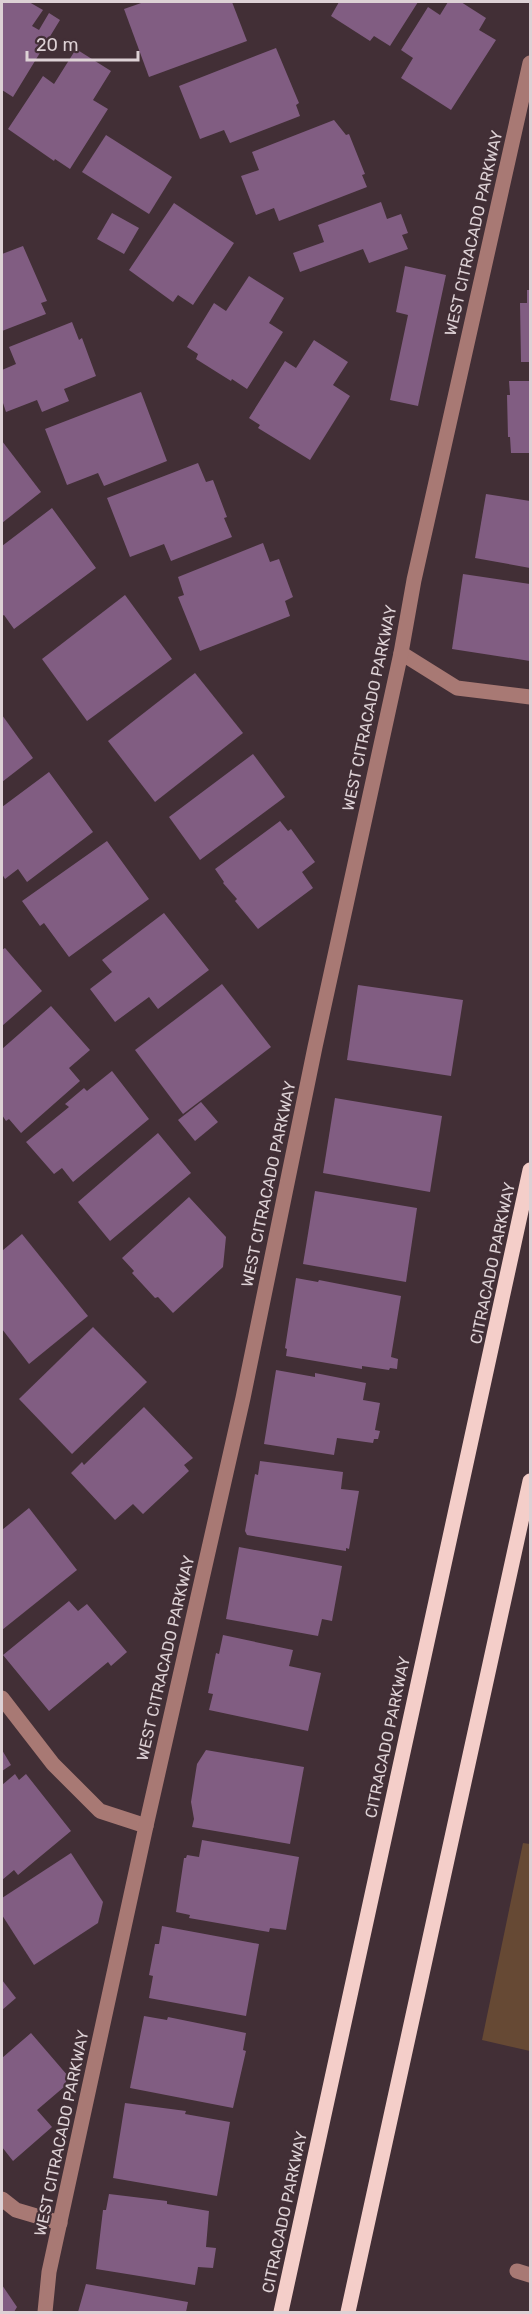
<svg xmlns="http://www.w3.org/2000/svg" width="532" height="2314" font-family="Rubik,sans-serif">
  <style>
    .green { fill: #664934 }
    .building { fill: #815d82 }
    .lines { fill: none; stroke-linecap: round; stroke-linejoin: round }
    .minor { stroke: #a87974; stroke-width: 15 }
    .major { stroke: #f4cec9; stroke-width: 15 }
    .labels { text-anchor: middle; stroke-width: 4.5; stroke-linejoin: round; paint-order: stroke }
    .street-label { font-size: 16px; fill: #ddd1d5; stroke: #422f36 }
  </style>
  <rect width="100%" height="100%" fill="#422f36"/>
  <!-- green -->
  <path class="green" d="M 523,1843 L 530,1844 L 530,2051 L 482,2040 Z"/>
  <!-- building -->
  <g class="building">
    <path d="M 2,2 L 29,2 L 43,10 L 32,26 L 39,30 L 49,13 L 60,20 L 13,97 L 2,90 Z"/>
    <path d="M 144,2 L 232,2 L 247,41 L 149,77 L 124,9 Z"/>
    <path d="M 339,2 L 418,2 L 390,46 L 374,36 L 370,41 L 331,16 Z"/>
    <path d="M 448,2 L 461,2 L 486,18 L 479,30 L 496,40 L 451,110 L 401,78 L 413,58 L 401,50 L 428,7 L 440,15 Z"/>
    <path d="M 276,48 L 299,103 L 296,105 L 300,116 L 230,143 L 224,130 L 200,139 L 179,86 Z"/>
    <path d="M 76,49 L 111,71 L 93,100 L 108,109 L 70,169 L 55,159 L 54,161 L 8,129 L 43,76 L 54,84 Z"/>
    <path d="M 334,120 L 346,135 L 349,134 L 365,174 L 362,175 L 367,187 L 279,221 L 274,208 L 256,215 L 241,176 L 259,170 L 252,152 Z"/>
    <path d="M 106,135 L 172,177 L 149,214 L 82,172 Z"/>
    <path d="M 381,202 L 387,219 L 401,214 L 408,233 L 402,235 L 408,249 L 369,263 L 363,249 L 300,272 L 293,253 L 324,242 L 318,225 Z"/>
    <path d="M 174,203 L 234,243 L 193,305 L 178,295 L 173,302 L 129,270 Z"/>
    <path d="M 112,213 L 139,228 L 124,254 L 97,239 Z"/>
    <path d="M 23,246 L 47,301 L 41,303 L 46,314 L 2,331 L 2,254 Z"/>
    <path d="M 405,266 L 446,275 L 418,406 L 390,400 L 408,315 L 396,312 Z"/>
    <path d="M 249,276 L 284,298 L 269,323 L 283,332 L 247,389 L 232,379 L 231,381 L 196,359 L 198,354 L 187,347 L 214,303 L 226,311 Z"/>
    <path d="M 527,290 L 530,290 L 530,362 L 521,362 L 520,303 L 527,303 Z"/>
    <path d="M 72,322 L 79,340 L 82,338 L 96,376 L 64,389 L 69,401 L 42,412 L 37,400 L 6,412 L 2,400 L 2,370 L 16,364 L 9,347 Z"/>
    <path d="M 314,340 L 348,362 L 333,385 L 350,396 L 310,460 L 258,428 L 260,425 L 249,418 L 285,361 L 296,368 Z"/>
    <path d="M 509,381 L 530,381 L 530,453 L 511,453 L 510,437 L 508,437 L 507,395 L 510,395 Z"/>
    <path d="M 141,392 L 167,461 L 104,486 L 98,473 L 67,485 L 45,429 Z"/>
    <path d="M 2,441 L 41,492 L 2,523 Z"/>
    <path d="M 198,463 L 206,482 L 213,480 L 227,517 L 224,518 L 232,537 L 171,561 L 164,544 L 130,557 L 107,498 Z"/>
    <path d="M 486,494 L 530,501 L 530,568 L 475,558 Z"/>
    <path d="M 52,508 L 96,568 L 14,629 L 4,615 L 2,616 L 2,546 Z"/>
    <path d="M 263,543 L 270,562 L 279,559 L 293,597 L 285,601 L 290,616 L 200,651 L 178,597 L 184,595 L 178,577 Z"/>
    <path d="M 463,574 L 530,584 L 530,661 L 452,649 Z"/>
    <path d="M 125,595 L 172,659 L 87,721 L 42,659 Z"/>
    <path d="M 195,673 L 243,733 L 155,802 L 108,741 Z"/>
    <path d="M 2,715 L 33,758 L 2,782 Z"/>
    <path d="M 253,754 L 285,797 L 200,860 L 169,817 Z"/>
    <path d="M 49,772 L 93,832 L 27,882 L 18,869 L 5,879 L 2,874 L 2,807 Z"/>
    <path d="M 280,821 L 288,831 L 291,829 L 315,862 L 302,872 L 313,888 L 258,929 L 235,901 L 237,899 L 223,883 L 224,882 L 215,869 Z"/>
    <path d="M 107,841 L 149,899 L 69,957 L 44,923 L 40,926 L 22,901 Z"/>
    <path d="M 164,913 L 209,970 L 158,1009 L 149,997 L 115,1022 L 90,989 L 112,972 L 102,960 Z"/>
    <path d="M 5,948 L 42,991 L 2,1026 L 2,950 Z"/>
    <path d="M 222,984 L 271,1047 L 183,1114 L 135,1050 Z"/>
    <path d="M 358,985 L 463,1000 L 451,1076 L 347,1060 Z"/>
    <path d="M 51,1006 L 90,1050 L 69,1068 L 80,1081 L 21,1133 L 9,1119 L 6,1121 L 2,1115 L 2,1049 Z"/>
    <path d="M 112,1071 L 149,1119 L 73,1182 L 62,1168 L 54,1174 L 26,1142 L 69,1107 L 65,1104 L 84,1088 L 87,1091 Z"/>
    <path d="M 335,1098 L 442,1116 L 430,1192 L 323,1173 Z"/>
    <path d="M 201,1102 L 218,1122 L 195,1141 L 178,1120 Z"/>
    <path d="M 158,1133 L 191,1173 L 110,1241 L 78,1202 Z"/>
    <path d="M 315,1191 L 417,1208 L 406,1282 L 303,1264 Z"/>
    <path d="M 189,1197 L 226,1237 L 223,1267 L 173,1313 L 158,1297 L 155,1298 L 132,1273 L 134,1271 L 122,1258 Z"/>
    <path d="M 22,1234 L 88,1316 L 29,1364 L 2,1329 L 2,1251 Z"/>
    <path d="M 296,1278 L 318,1282 L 319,1280 L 401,1296 L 391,1357 L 398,1359 L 397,1369 L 390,1368 L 389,1370 L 362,1366 L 362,1369 L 286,1356 L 287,1349 L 285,1348 Z"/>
    <path d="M 93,1327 L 147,1382 L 72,1454 L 19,1399 Z"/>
    <path d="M 276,1370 L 315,1377 L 315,1373 L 366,1383 L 363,1400 L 380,1403 L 375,1430 L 380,1431 L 378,1439 L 374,1439 L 373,1443 L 337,1438 L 334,1455 L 264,1444 Z"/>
    <path d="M 144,1407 L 193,1458 L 184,1465 L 189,1471 L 143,1514 L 133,1504 L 115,1520 L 71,1473 L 82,1462 L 84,1465 Z"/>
    <path d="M 260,1461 L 343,1472 L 341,1489 L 359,1491 L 349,1549 L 346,1548 L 346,1551 L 247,1535 L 245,1531 L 255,1474 L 258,1475 Z"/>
    <path d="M 29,1508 L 77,1570 L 2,1630 L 2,1530 Z"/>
    <path d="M 239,1547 L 342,1566 L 332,1621 L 322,1619 L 318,1636 L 226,1619 Z"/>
    <path d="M 69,1601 L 78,1611 L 87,1604 L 127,1652 L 111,1666 L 108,1662 L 49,1711 L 3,1655 Z"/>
    <path d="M 223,1635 L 293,1650 L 289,1666 L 321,1673 L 308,1731 L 209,1710 L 213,1694 L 208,1693 L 216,1653 L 219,1654 Z"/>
    <path d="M 2,1750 L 11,1765 L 2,1771 Z"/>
    <path d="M 206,1750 L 304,1767 L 290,1844 L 192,1827 L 194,1819 L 191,1802 L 197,1764 Z"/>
    <path d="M 15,1774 L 19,1780 L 26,1774 L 71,1831 L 18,1875 L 14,1870 L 2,1880 L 2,1785 Z"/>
    <path d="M 202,1840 L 299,1857 L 286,1930 L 270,1928 L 269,1932 L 189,1918 L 190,1915 L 176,1912 L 184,1858 L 186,1858 L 187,1855 L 199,1857 Z"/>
    <path d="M 71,1853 L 103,1902 L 98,1923 L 34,1965 L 2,1915 L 2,1898 Z"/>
    <path d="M 162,1926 L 259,1944 L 246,2016 L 149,1998 L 153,1976 L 149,1975 L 155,1944 L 159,1944 Z"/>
    <path d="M 2,1980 L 16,1998 L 2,2010 Z"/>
    <path d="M 144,2016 L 167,2020 L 168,2017 L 246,2033 L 243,2050 L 246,2051 L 233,2108 L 130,2088 Z"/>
    <path d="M 31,2033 L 68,2076 L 64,2087 L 37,2110 L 52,2127 L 13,2161 L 2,2147 L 2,2058 Z"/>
    <path d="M 125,2103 L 186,2111 L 185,2114 L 230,2122 L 217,2196 L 113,2178 Z"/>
    <path d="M 109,2194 L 167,2201 L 167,2204 L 209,2211 L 206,2247 L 216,2248 L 213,2268 L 198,2267 L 195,2285 L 96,2269 L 103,2210 L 106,2210 Z"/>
    <path d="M 86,2284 L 188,2302 L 186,2312 L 78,2312 Z"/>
    <path d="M 2,2285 L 17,2307 L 14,2312 L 2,2312 Z"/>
  </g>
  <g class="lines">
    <!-- minor -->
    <g class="minor">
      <path d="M 401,653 L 457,688 L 530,697"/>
      <path d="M 2,1698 L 53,1764 L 100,1811 L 146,1826"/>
      <path d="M 2,2199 L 16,2210 L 60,2223"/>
      <path d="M 517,2271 L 530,2275"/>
      <path d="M 45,2312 L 49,2272 L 146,1826 L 243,1398 L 315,1047 L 401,653 L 414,580 L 530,63"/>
    </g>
    <!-- major -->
    <g class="major">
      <path d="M 281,2312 L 530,1170"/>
      <path d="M 348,2312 L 530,1481"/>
    </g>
  </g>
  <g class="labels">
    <!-- street labels -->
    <g class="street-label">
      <text transform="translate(473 233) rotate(-77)" y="6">WEST CITRACADO PARKWAY</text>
      <text transform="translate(369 708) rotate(-78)" y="6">WEST CITRACADO PARKWAY</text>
      <text transform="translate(268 1184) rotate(-78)" y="6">WEST CITRACADO PARKWAY</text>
      <text transform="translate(492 1263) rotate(-78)" y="6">CITRACADO PARKWAY</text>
      <text transform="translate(165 1658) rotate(-77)" y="6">WEST CITRACADO PARKWAY</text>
      <text transform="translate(387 1737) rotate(-78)" y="6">CITRACADO PARKWAY</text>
      <text transform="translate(61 2133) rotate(-78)" y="6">WEST CITRACADO PARKWAY</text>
      <text transform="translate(284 2212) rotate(-78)" y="6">CITRACADO PARKWAY</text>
    </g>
  </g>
  <!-- border -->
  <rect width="532" height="2314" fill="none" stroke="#ddd1d5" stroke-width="6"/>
  <!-- scale -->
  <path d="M27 51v9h111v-9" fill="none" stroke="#ddd1d5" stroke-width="3"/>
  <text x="36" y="51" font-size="18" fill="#ddd1d5" stroke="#422f36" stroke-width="4.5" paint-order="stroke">20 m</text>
</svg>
